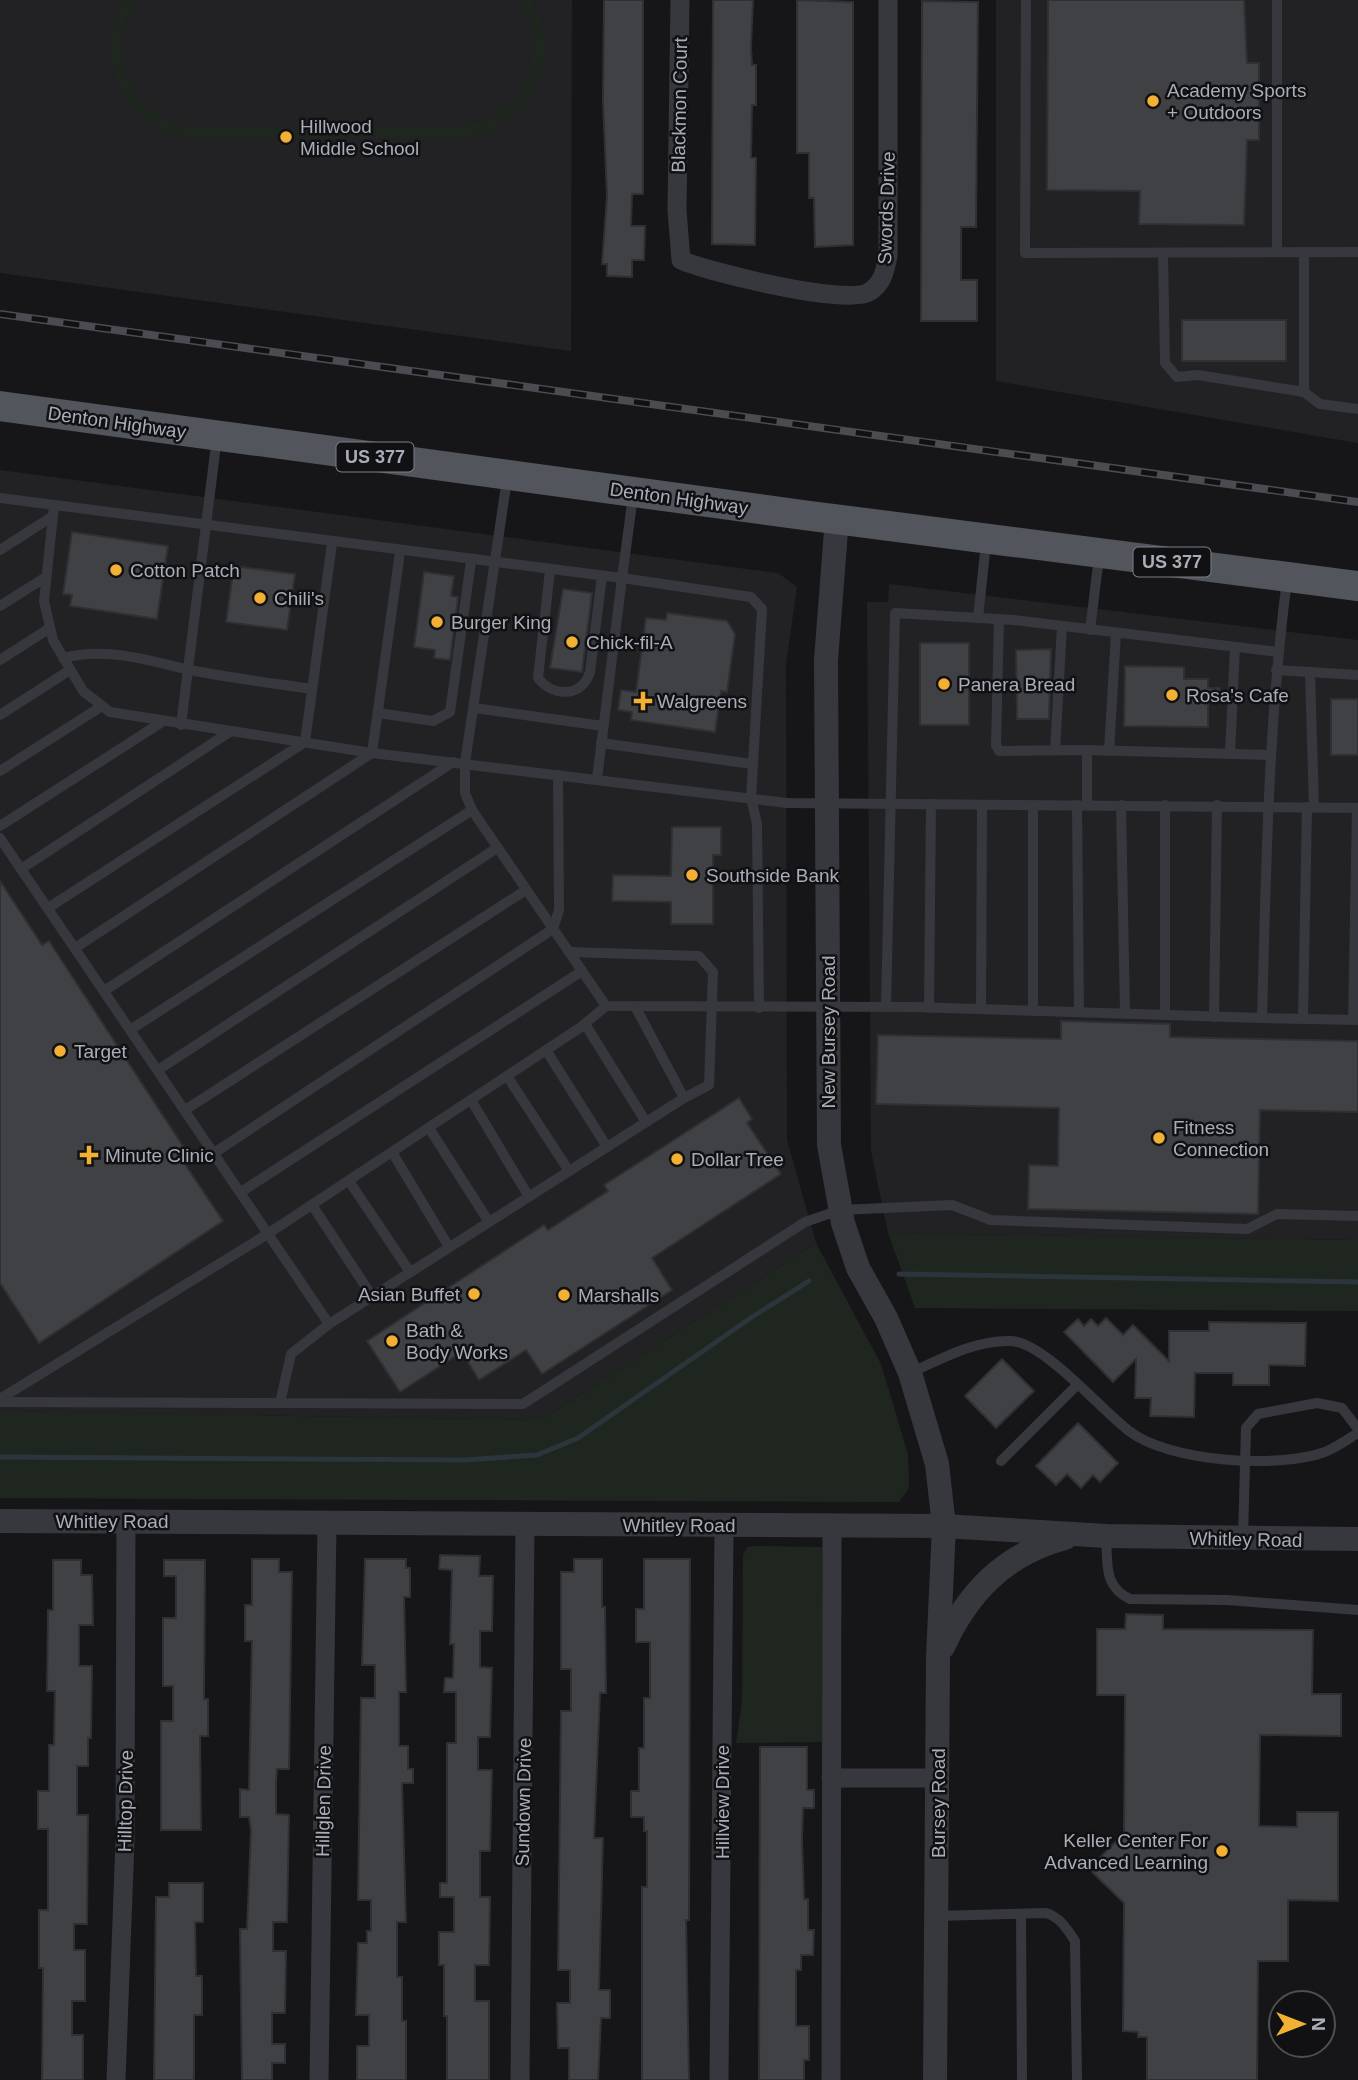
<svg xmlns="http://www.w3.org/2000/svg" width="1358" height="2080" font-family="Helvetica,sans-serif">
  <style>
    .built { fill: #222225 }
    .green { fill: #1e261f }
    .lines { fill: none; stroke-linecap: round; stroke-linejoin: round }
    .stream { stroke: #2c353c; stroke-width: 5 }
    .building { fill: #404145; stroke: #303034; stroke-width: 2 }
    .service { stroke: #37383d; stroke-width: 10 }
    .minor { stroke: #37383d; stroke-width: 19 }
    .tertiary { stroke: #37383d; stroke-width: 24 }
    .primary { stroke: #53555c; stroke-width: 30 }
    .rail-casing { stroke: #4a4c52; stroke-width: 8 }
    .rail { stroke: #111113; stroke-width: 5; stroke-dasharray: 16; stroke-linecap: butt }
    .poi-dot { fill: #f2b134; stroke: #111113; stroke-width: 2.5 }
    .labels { text-anchor: middle; stroke-width: 5; stroke-linejoin: round; paint-order: stroke }
    .shield { fill: #111113; stroke: #7b7e86; stroke-width: 2 }
    .shield-label { font-size: 18px; font-weight: bold; fill: #a8adb8 }
    .poi-label { font-size: 19px; fill: #a8adb8; stroke: #111113; text-anchor: start }
    .street-label { font-size: 19px; fill: #a8adb8; stroke: #111113 }
  </style>
  <rect width="100%" height="100%" fill="#161618"/>
  <!-- built -->
  <g class="built">
    <path d="M 0,0 L 572,0 L 571,351 L 0,273 Z"/>
    <path d="M 996,0 L 1358,0 L 1358,443 L 996,381 Z"/>
    <path d="M 0,470 L 778,573 L 797,587 L 786,664 L 787,1140 L 816,1243 L 541,1420 L 0,1411 Z"/>
    <path d="M 889,584 L 1358,640 L 1358,1240 L 888,1233 L 871,1151 L 867,602 L 888,602 Z"/>
  </g>
  <!-- green -->
  <g class="green">
    <path d="M 123,0 L 136,0 C 103,51 128,113 187,127 L 454,128 C 520,123 555,56 518,0 L 531,0 C 565,58 531,123 468,138 L 186,138 C 125,123 89,57 123,0 Z"/>
    <path d="M 888,1233 L 1358,1240 L 1358,1311 L 915,1308 Z"/>
    <path d="M 816,1243 L 881,1364 L 908,1454 L 909,1488 L 899,1502 L 0,1498 L 0,1411 L 541,1420 Z"/>
    <path d="M 757,1546 L 822,1547 L 822,1742 L 736,1743 L 742,1701 L 743,1554 L 748,1547 Z"/>
  </g>
  <g class="lines">
    <!-- stream -->
    <g class="stream">
      <path d="M 899,1274 L 1358,1282"/>
      <path d="M 0,1457 L 465,1460 L 537,1455 L 578,1438 L 752,1317 L 809,1281"/>
    </g>
  </g>
  <!-- building -->
  <g class="building">
    <path d="M 604,0 L 643,0 L 643,194 L 632,194 L 631,226 L 645,226 L 644,260 L 632,260 L 632,277 L 607,276 L 607,264 L 602,264 L 607,196 L 603,101 Z"/>
    <path d="M 713,0 L 753,0 L 751,48 L 752,65 L 756,65 L 756,105 L 752,105 L 751,158 L 756,158 L 755,245 L 712,244 Z"/>
    <path d="M 797,0 L 853,2 L 853,245 L 815,247 L 814,198 L 809,198 L 809,153 L 797,153 Z"/>
    <path d="M 1048,0 L 1244,0 L 1247,63 L 1259,63 L 1259,140 L 1247,140 L 1244,225 L 1139,224 L 1140,191 L 1047,190 Z"/>
    <path d="M 922,1 L 978,2 L 976,227 L 961,227 L 961,280 L 977,280 L 977,321 L 921,321 Z"/>
    <rect x="1182" y="320" width="104" height="41"/>
    <path d="M 72,532 L 168,546 L 157,619 L 70,606 L 72,595 L 63,594 Z"/>
    <path d="M 234,566 L 295,574 L 287,630 L 226,622 Z"/>
    <path d="M 424,572 L 454,576 L 451,596 L 458,597 L 450,660 L 434,658 L 435,650 L 414,647 Z"/>
    <path d="M 563,589 L 592,593 L 582,672 L 550,668 Z"/>
    <path d="M 667,613 L 727,621 L 735,634 L 727,692 L 721,691 L 715,732 L 631,720 L 632,712 L 618,710 L 621,690 L 636,692 L 646,618 L 666,620 Z"/>
    <rect x="920" y="643" width="49" height="82"/>
    <path d="M 1051,649 L 1049,719 L 1017,719 L 1016,650 Z"/>
    <path d="M 1125,666 L 1184,667 L 1184,679 L 1208,679 L 1208,688 L 1220,688 L 1220,702 L 1208,701 L 1208,727 L 1124,726 Z"/>
    <rect x="1331" y="699" width="27" height="56"/>
    <path d="M 672,827 L 721,827 L 721,855 L 713,855 L 713,924 L 671,924 L 671,902 L 612,901 L 613,875 L 671,876 Z"/>
    <path d="M 0,881 L 42,945 L 49,941 L 190,1157 L 183,1161 L 223,1221 L 39,1343 L 0,1283 Z"/>
    <path d="M 1061,1021 L 1170,1024 L 1170,1037 L 1358,1041 L 1358,1112 L 1260,1110 L 1258,1214 L 1028,1209 L 1029,1165 L 1058,1166 L 1059,1108 L 876,1104 L 878,1035 L 1061,1039 Z"/>
    <path d="M 739,1098 L 752,1119 L 747,1123 L 781,1174 L 652,1258 L 672,1290 L 542,1374 L 526,1350 L 479,1380 L 462,1352 L 400,1392 L 367,1341 L 544,1225 L 548,1230 L 608,1191 L 604,1185 Z"/>
    <path d="M 1106,1318 L 1123,1335 L 1133,1325 L 1169,1361 L 1169,1331 L 1209,1331 L 1209,1322 L 1306,1323 L 1305,1366 L 1269,1365 L 1269,1385 L 1233,1385 L 1233,1373 L 1195,1373 L 1194,1417 L 1150,1416 L 1151,1398 L 1135,1398 L 1136,1359 L 1113,1382 L 1064,1332 L 1078,1319 L 1084,1326 L 1091,1319 L 1098,1326 Z"/>
    <path d="M 1002,1359 L 1034,1391 L 996,1428 L 965,1396 Z"/>
    <path d="M 1078,1423 L 1118,1463 L 1100,1482 L 1093,1475 L 1081,1488 L 1067,1474 L 1056,1485 L 1036,1466 Z"/>
    <path d="M 440,1555 L 480,1556 L 479,1576 L 493,1576 L 492,1631 L 480,1631 L 480,1667 L 492,1668 L 490,1737 L 478,1737 L 478,1770 L 492,1770 L 490,1851 L 480,1851 L 480,1897 L 490,1897 L 489,1965 L 475,1965 L 475,2001 L 489,2001 L 489,2080 L 447,2080 L 447,2016 L 444,2016 L 444,1965 L 439,1965 L 439,1932 L 454,1932 L 454,1897 L 440,1897 L 440,1883 L 447,1883 L 447,1743 L 456,1743 L 456,1692 L 444,1692 L 445,1678 L 453,1678 L 454,1644 L 450,1644 L 452,1570 L 439,1569 Z"/>
    <path d="M 252,1559 L 279,1559 L 279,1572 L 292,1572 L 289,1769 L 277,1769 L 276,1782 L 276,1814 L 289,1815 L 287,1922 L 273,1922 L 273,1951 L 286,1951 L 285,2013 L 272,2013 L 272,2044 L 285,2044 L 285,2063 L 272,2063 L 272,2080 L 242,2080 L 240,1929 L 247,1929 L 251,1830 L 249,1817 L 240,1817 L 240,1789 L 249,1790 L 252,1641 L 245,1641 L 245,1605 L 252,1605 Z"/>
    <path d="M 365,1559 L 406,1559 L 406,1568 L 410,1568 L 410,1597 L 404,1597 L 406,1692 L 399,1692 L 399,1746 L 408,1746 L 408,1769 L 413,1769 L 413,1783 L 402,1783 L 406,1922 L 397,1922 L 397,1977 L 402,1977 L 402,2021 L 406,2021 L 406,2080 L 357,2080 L 357,2046 L 369,2046 L 369,2015 L 356,2015 L 358,1943 L 367,1943 L 367,1931 L 371,1931 L 371,1900 L 358,1900 L 361,1698 L 375,1698 L 375,1665 L 362,1665 Z"/>
    <path d="M 574,1559 L 602,1559 L 602,1607 L 605,1607 L 606,1693 L 600,1693 L 594,1838 L 603,1838 L 599,1990 L 610,1990 L 610,2018 L 601,2018 L 598,2080 L 569,2080 L 569,2048 L 558,2048 L 557,2003 L 570,2003 L 570,1970 L 558,1970 L 561,1711 L 571,1711 L 571,1669 L 561,1669 L 561,1572 L 574,1572 Z"/>
    <path d="M 644,1559 L 690,1559 L 689,1920 L 686,1920 L 689,2080 L 642,2080 L 642,1887 L 647,1887 L 647,1831 L 644,1831 L 644,1817 L 631,1817 L 631,1791 L 639,1791 L 639,1748 L 644,1748 L 644,1698 L 650,1698 L 650,1642 L 636,1642 L 636,1609 L 644,1609 Z"/>
    <path d="M 53,1560 L 81,1560 L 81,1575 L 92,1575 L 93,1625 L 79,1625 L 79,1666 L 92,1666 L 91,1738 L 88,1738 L 88,1766 L 77,1766 L 77,1815 L 88,1815 L 87,1924 L 74,1924 L 74,1950 L 85,1950 L 85,2001 L 72,2001 L 72,2035 L 83,2035 L 83,2080 L 42,2080 L 43,1968 L 39,1968 L 39,1910 L 48,1910 L 48,1829 L 38,1829 L 38,1791 L 49,1791 L 49,1745 L 54,1745 L 55,1691 L 47,1691 L 48,1610 L 53,1610 Z"/>
    <path d="M 164,1560 L 205,1560 L 204,1699 L 208,1699 L 208,1736 L 200,1736 L 201,1830 L 161,1830 L 161,1721 L 173,1721 L 173,1686 L 163,1686 L 163,1618 L 176,1618 L 176,1576 L 164,1576 Z"/>
    <path d="M 1126,1614 L 1163,1615 L 1163,1629 L 1313,1630 L 1312,1694 L 1341,1694 L 1341,1736 L 1260,1735 L 1259,1826 L 1297,1827 L 1297,1812 L 1338,1812 L 1338,1901 L 1288,1900 L 1288,1961 L 1258,1961 L 1257,2080 L 1147,2080 L 1147,2037 L 1138,2037 L 1138,2032 L 1123,2031 L 1124,1903 L 1089,1869 L 1124,1833 L 1125,1695 L 1097,1695 L 1097,1629 L 1125,1629 Z"/>
    <path d="M 760,1747 L 807,1747 L 807,1790 L 814,1790 L 814,1808 L 803,1808 L 802,1838 L 804,1899 L 808,1899 L 808,1930 L 814,1930 L 813,1955 L 801,1955 L 801,1970 L 796,1970 L 796,2026 L 809,2026 L 809,2060 L 804,2060 L 804,2080 L 759,2080 Z"/>
    <path d="M 169,1883 L 203,1883 L 203,1922 L 195,1922 L 196,1976 L 202,1976 L 202,2015 L 194,2015 L 194,2080 L 154,2080 L 156,1897 L 169,1897 Z"/>
  </g>
  <g class="lines">
    <!-- service -->
    <g class="service">
      <path d="M 1026,0 L 1025,253 L 1358,252"/>
      <path d="M 1277,0 L 1277,252"/>
      <path d="M 1304,252 L 1304,392"/>
      <path d="M 1163,253 L 1165,363 L 1177,377 L 1198,375 L 1304,392 L 1320,404 L 1358,409"/>
      <path d="M 507,479 L 465,763 L 465,793 L 472,810 L 606,1006 L 914,1007 L 1262,1018"/>
      <path d="M 633,496 L 622,578 L 751,597 L 762,609 L 751,798 L 757,824 L 759,1008"/>
      <path d="M 0,498 L 622,578 L 597,779"/>
      <path d="M 54,506 L 44,601 L 53,640 L 83,691 L 110,712 L 372,753 L 787,803 L 1358,808"/>
      <path d="M 0,550 L 53,516"/>
      <path d="M 550,570 L 538,678 C 554,698 582,697 590,672 L 602,576"/>
      <path d="M 1287,580 C 1268,726 1266,872 1262,1018 L 1358,1020"/>
      <path d="M 0,606 L 46,577"/>
      <path d="M 978,618 L 986,543"/>
      <path d="M 999,619 L 996,745 L 999,751 L 1087,750 L 1087,805"/>
      <path d="M 1090,630 L 1099,557"/>
      <path d="M 63,658 C 109,647 146,660 190,670 C 230,678 271,683 312,689"/>
      <path d="M 0,660 L 50,628"/>
      <path d="M 1276,670 L 1358,675"/>
      <path d="M 1310,673 L 1314,807"/>
      <path d="M 474,708 L 603,726"/>
      <path d="M 378,713 L 433,721 L 450,712 L 471,561"/>
      <path d="M 0,715 L 70,670"/>
      <path d="M 181,725 L 217,437"/>
      <path d="M 601,743 L 752,764"/>
      <path d="M 1055,750 L 1062,627"/>
      <path d="M 1087,750 L 1271,755"/>
      <path d="M 1109,751 L 1116,633"/>
      <path d="M 1230,754 L 1235,647"/>
      <path d="M 0,771 L 102,706"/>
      <path d="M 1033,805 L 1033,1011"/>
      <path d="M 1077,805 L 1079,1012"/>
      <path d="M 1121,805 L 1125,1014"/>
      <path d="M 1165,805 L 1165,1015"/>
      <path d="M 0,826 L 162,722"/>
      <path d="M 0,838 L 329,1324"/>
      <path d="M 21,869 L 231,731"/>
      <path d="M 48,908 L 305,742 L 332,543"/>
      <path d="M 75,948 L 372,753 L 400,552"/>
      <path d="M 569,952 L 699,956 L 713,972 L 709,1085 L 684,1098 L 636,1008"/>
      <path d="M 104,991 L 453,762"/>
      <path d="M 886,1007 L 895,613 L 1014,620 L 1278,652"/>
      <path d="M 929,1008 L 931,804"/>
      <path d="M 981,1009 L 982,805"/>
      <path d="M 1214,1017 L 1217,805"/>
      <path d="M 1303,1019 L 1307,807"/>
      <path d="M 1353,1020 L 1357,808"/>
      <path d="M 585,1024 L 646,1122"/>
      <path d="M 130,1030 L 472,810"/>
      <path d="M 546,1050 L 607,1147"/>
      <path d="M 158,1070 L 497,848"/>
      <path d="M 507,1076 L 569,1171"/>
      <path d="M 684,1098 L 329,1324 L 291,1354 L 280,1403 L 523,1404 L 805,1222 L 840,1210 L 952,1205 L 991,1220 L 1247,1229 L 1277,1214 L 1358,1216"/>
      <path d="M 471,1100 L 529,1197"/>
      <path d="M 185,1110 L 526,890"/>
      <path d="M 429,1128 L 489,1222"/>
      <path d="M 392,1152 L 449,1247"/>
      <path d="M 214,1153 L 553,929 L 559,910 L 558,775"/>
      <path d="M 349,1181 L 410,1272"/>
      <path d="M 241,1192 L 582,971"/>
      <path d="M 312,1205 L 372,1296"/>
      <path d="M 910,1373 C 943,1358 975,1340 1011,1341 C 1045,1343 1101,1410 1129,1431 C 1169,1462 1278,1469 1325,1452 C 1337,1447 1348,1439 1358,1433"/>
      <path d="M 0,1399 L 269,1233 L 581,1027 L 606,1006"/>
      <path d="M 0,1402 L 280,1403"/>
      <path d="M 1001,1461 L 1077,1385"/>
      <path d="M 1106,1537 C 1108,1564 1103,1586 1130,1599 L 1227,1600 L 1358,1610"/>
      <path d="M 1243,1538 L 1246,1428 L 1258,1414 L 1317,1403 L 1342,1408 L 1358,1429"/>
      <path d="M 1021,1914 L 1022,2080"/>
      <path d="M 937,1916 L 1046,1913 C 1060,1917 1067,1929 1075,1941 L 1077,2080"/>
    </g>
    <!-- minor -->
    <g class="minor">
      <path d="M 680,0 L 677,210 L 681,260 C 708,272 846,306 869,292 C 883,284 885,270 888,256 L 888,0"/>
      <path d="M 831,1778 L 938,1778"/>
      <path d="M 116,2080 L 125,1841 L 126,1521"/>
      <path d="M 319,2080 L 327,1523"/>
      <path d="M 520,2080 L 525,1524"/>
      <path d="M 719,2080 L 724,1525"/>
      <path d="M 831,2080 L 832,1525"/>
    </g>
    <!-- tertiary -->
    <g class="tertiary">
      <path d="M 837,518 L 826,660 L 829,1145 L 843,1223 L 858,1268 L 886,1318 L 910,1373 L 937,1464 L 944,1526 L 938,1657 L 935,2080"/>
      <path d="M 0,1521 L 944,1526 L 1106,1536 L 1358,1539"/>
      <path d="M 943,1647 C 968,1592 1005,1554 1065,1538"/>
    </g>
    <!-- primary -->
    <path class="primary" d="M 0,406 L 803,515 L 1358,586"/>
    <!-- rail casing -->
    <g class="rail-casing">
      <path id="rail" d="M 0,314 L 1358,502"/>
    </g>
    <!-- rail -->
    <use href="#rail" class="rail"/>
  </g>
  <!-- markers -->
  <g class="poi-dot">
    <circle cx="1153" cy="101" r="7"/>
    <circle cx="286" cy="137" r="7"/>
    <circle cx="116" cy="570" r="7"/>
    <circle cx="260" cy="598" r="7"/>
    <circle cx="437" cy="622" r="7"/>
    <circle cx="572" cy="642" r="7"/>
    <circle cx="944" cy="684" r="7"/>
    <circle cx="1172" cy="695" r="7"/>
    <path d="M639.5 690.5h7v7h7v7h-7v7h-7v-7h-7v-7h7z"/>
    <circle cx="692" cy="875" r="7"/>
    <circle cx="60" cy="1051" r="7"/>
    <circle cx="1159" cy="1138" r="7"/>
    <path d="M85.5 1144.5h7v7h7v7h-7v7h-7v-7h-7v-7h7z"/>
    <circle cx="677" cy="1159" r="7"/>
    <circle cx="474" cy="1294" r="7"/>
    <circle cx="564" cy="1295" r="7"/>
    <circle cx="392" cy="1341" r="7"/>
    <circle cx="1222" cy="1851" r="7"/>
  </g>
  <g class="labels">
    <!-- shield labels -->
    <g class="shield">
      <rect x="336.5" y="442.5" width="77" height="29" rx="5"/>
      <rect x="1133.5" y="547.5" width="77" height="29" rx="5"/>
    </g>
    <g class="shield-label">
      <text x="375" y="463">US 377</text>
      <text x="1172" y="568">US 377</text>
    </g>
    <!-- poi labels -->
    <g class="poi-label">
      <text x="1167" y="97">Academy Sports<tspan x="1167" dy="22">+ Outdoors</tspan></text>
      <text x="300" y="133">Hillwood<tspan x="300" dy="22">Middle School</tspan></text>
      <text x="130" y="577">Cotton Patch</text>
      <text x="274" y="605">Chili's</text>
      <text x="451" y="629">Burger King</text>
      <text x="586" y="649">Chick-fil-A</text>
      <text x="958" y="691">Panera Bread</text>
      <text x="1186" y="702">Rosa's Cafe</text>
      <text x="657" y="708">Walgreens</text>
      <text x="706" y="882">Southside Bank</text>
      <text x="74" y="1058">Target</text>
      <text x="1173" y="1134">Fitness<tspan x="1173" dy="22">Connection</tspan></text>
      <text x="105" y="1162">Minute Clinic</text>
      <text x="691" y="1166">Dollar Tree</text>
      <text x="460" y="1301" text-anchor="end">Asian Buffet</text>
      <text x="578" y="1302">Marshalls</text>
      <text x="406" y="1337">Bath &amp;<tspan x="406" dy="22">Body Works</tspan></text>
      <text x="1208" y="1847" text-anchor="end">Keller Center For<tspan x="1208" dy="22">Advanced Learning</tspan></text>
    </g>
    <!-- street labels -->
    <g class="street-label">
      <text transform="translate(679 105) rotate(-89)" y="7">Blackmon Court</text>
      <text transform="translate(886 208) rotate(-88)" y="7">Swords Drive</text>
      <text transform="translate(117 422) rotate(8)" y="7">Denton Highway</text>
      <text transform="translate(679 498) rotate(8)" y="7">Denton Highway</text>
      <text transform="translate(828 1032) rotate(-90)" y="7">New Bursey Road</text>
      <text x="112" y="1528">Whitley Road</text>
      <text x="679" y="1532">Whitley Road</text>
      <text transform="translate(1246 1539) rotate(1)" y="7">Whitley Road</text>
      <text transform="translate(125 1801) rotate(-89)" y="7">Hilltop Drive</text>
      <text transform="translate(323 1801) rotate(-89)" y="7">Hillglen Drive</text>
      <text transform="translate(523 1802) rotate(-89)" y="7">Sundown Drive</text>
      <text transform="translate(722 1802) rotate(-90)" y="7">Hillview Drive</text>
      <text transform="translate(938 1803) rotate(-90)" y="7">Bursey Road</text>
    </g>
  </g>
  <!-- north arrow -->
  <g transform="translate(1302 2024) rotate(90)"><circle r="33" fill="#111113" stroke="#4d4f55" stroke-width="2"/>
  <path d="M0-5L12 26L0 18L-12 26Z" fill="#f2b134"/>
  <text y="-10" font-size="19" font-weight="bold" text-anchor="middle" fill="#a8adb8">N</text>
  </g>
</svg>
